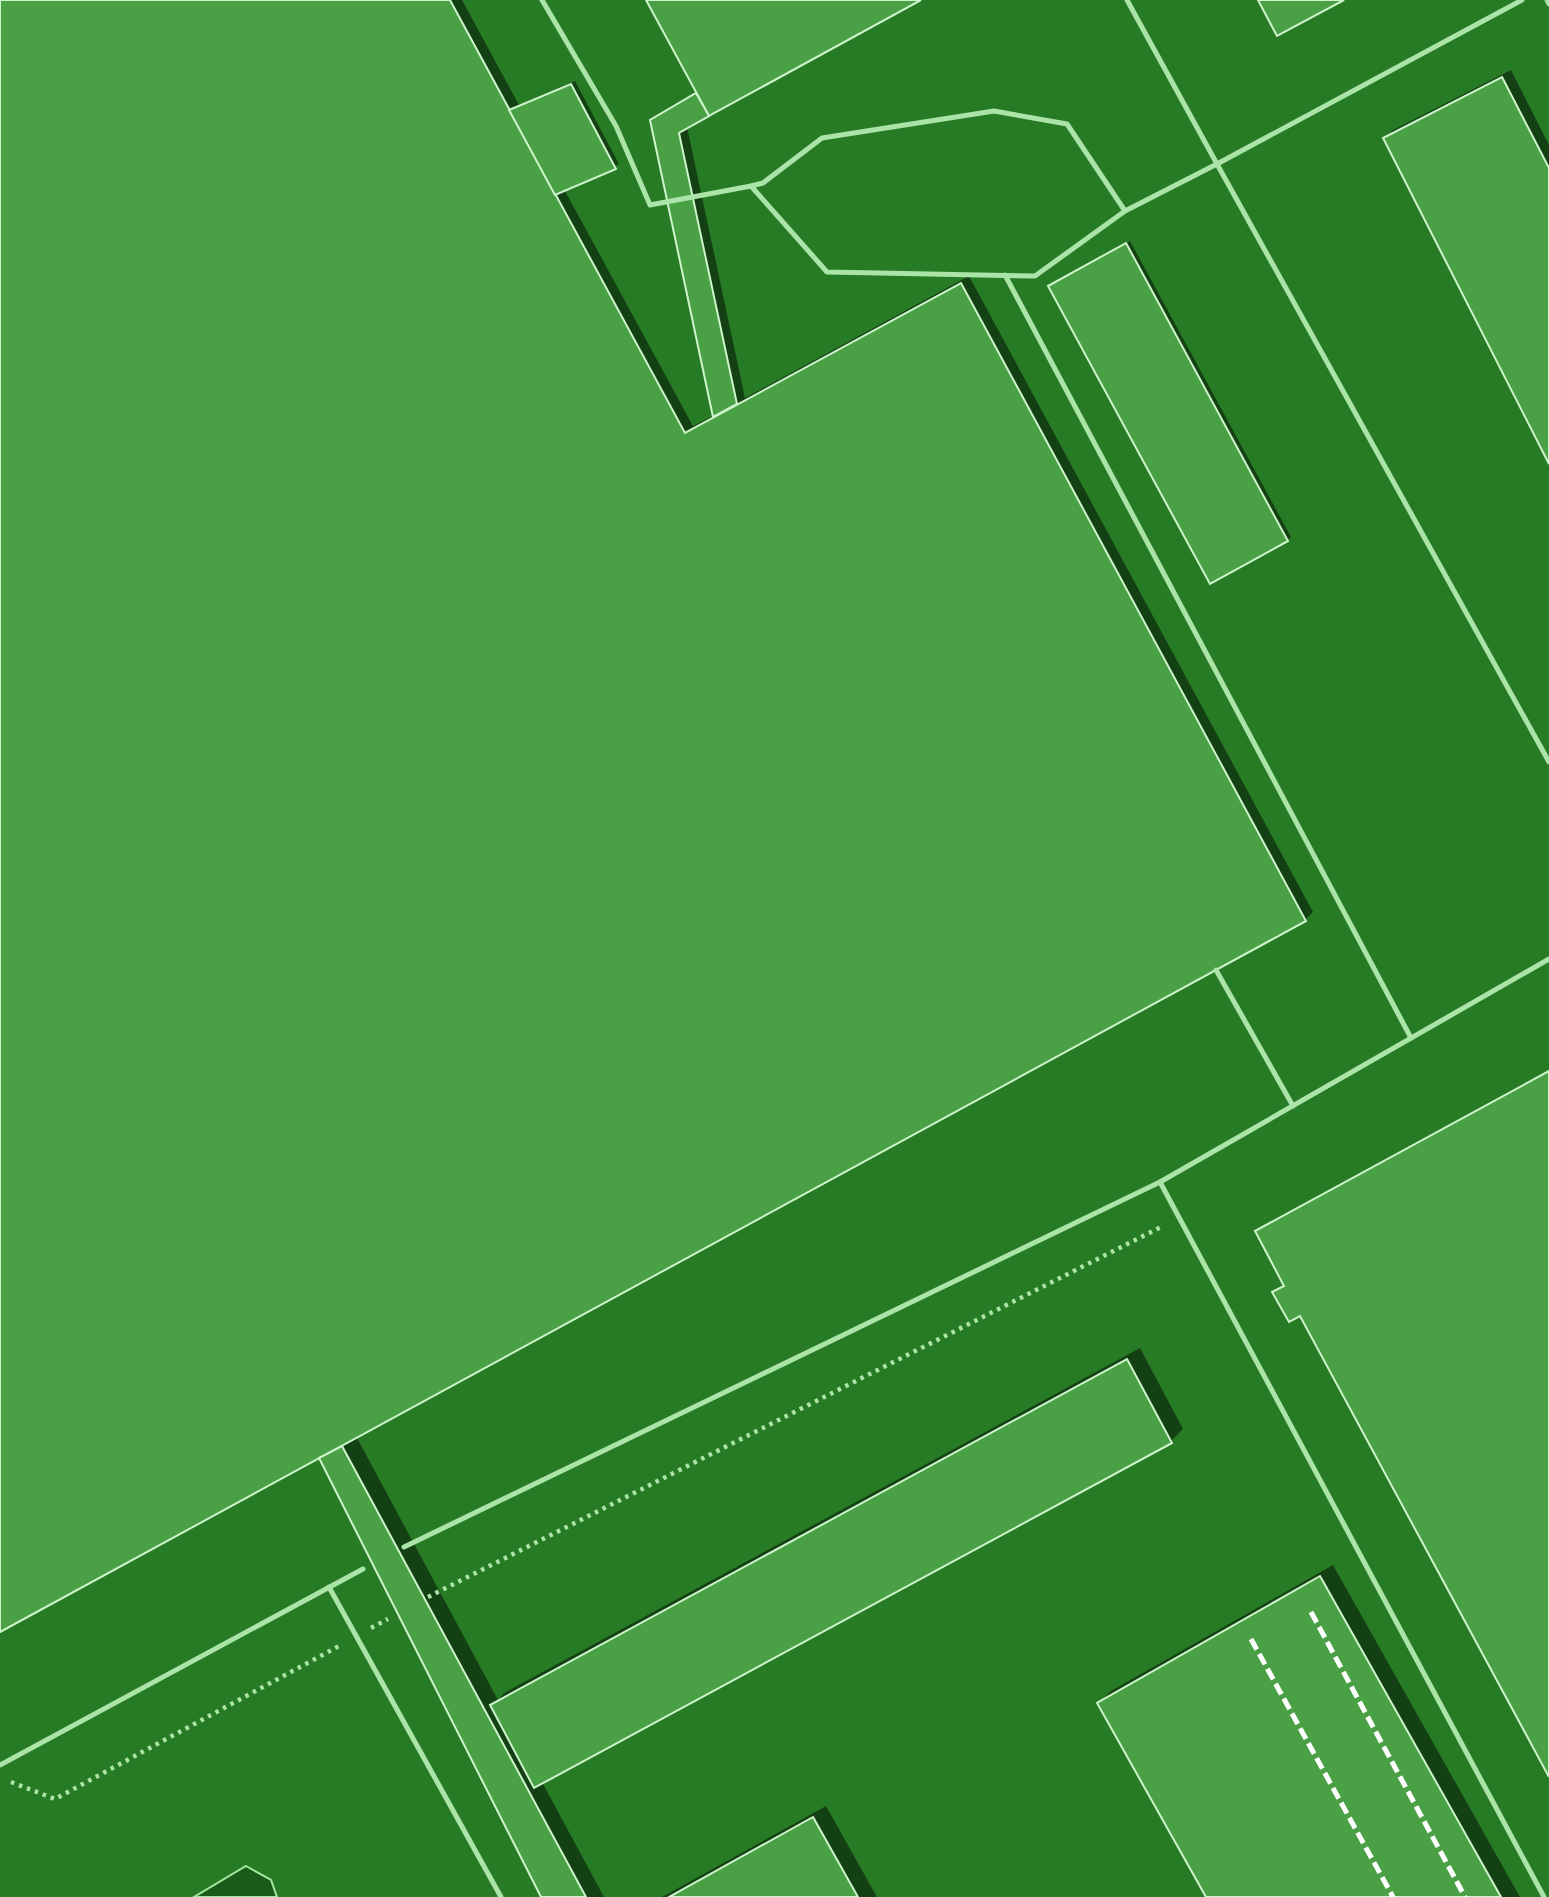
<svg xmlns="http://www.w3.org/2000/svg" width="1549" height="1897" font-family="Montserrat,sans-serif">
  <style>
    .water { fill: #1b5b19; stroke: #a1e59c; stroke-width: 2 }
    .shadow { fill: #0007 }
    .building { fill: #49a045; stroke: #cdf4cb; stroke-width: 2 }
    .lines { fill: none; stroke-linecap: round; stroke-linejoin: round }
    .path { stroke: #abe4a8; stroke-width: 4.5; stroke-dasharray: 3.5 5; stroke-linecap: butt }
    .service { stroke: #abe4a8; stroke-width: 5 }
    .rail { stroke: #fff; stroke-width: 5; stroke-dasharray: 12 5; stroke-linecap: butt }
  </style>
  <rect width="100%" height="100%" fill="#277b24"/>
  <!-- water -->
  <path class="water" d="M 246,1866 L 271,1880 L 277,1897 L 194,1897 Z"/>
  <!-- shadow -->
  <g class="shadow">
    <path d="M 0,0 L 462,0 L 519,105 L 575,81 L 619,164 L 564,189 L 693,426 L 715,415 L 652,121 L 697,91 L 648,0 L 917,0 L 687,127 L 745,398 L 969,276 L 1313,912 L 1305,920 L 356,1436 L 498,1700 L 504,1693 L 1140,1348 L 1183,1429 L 1171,1441 L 542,1782 L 604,1897 L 543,1897 L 320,1456 L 0,1630 Z"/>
    <path d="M 1511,70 L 1549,145 L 1549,460 L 1385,138 L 1393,130 Z"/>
    <path d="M 1130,241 L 1291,537 L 1287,540 L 1050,286 Z"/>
    <path d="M 1549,1071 L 1549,1774 L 1301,1314 L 1275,1292 L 1286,1285 L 1257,1231 Z"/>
    <path d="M 1333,1565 L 1520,1897 L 1208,1897 L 1099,1703 L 1111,1691 Z"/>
    <path d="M 826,1806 L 877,1897 L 662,1897 Z"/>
  </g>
  <!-- building -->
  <g class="building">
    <path d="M 0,0 L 450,0 L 685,433 L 961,283 L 1306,921 L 0,1632 Z"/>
    <path d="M 646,0 L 921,0 L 709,116 Z"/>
    <path d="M 1258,0 L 1344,0 L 1277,36 Z"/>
    <path d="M 1502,77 L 1549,168 L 1549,464 L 1383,138 Z"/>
    <path d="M 571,84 L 616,169 L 555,195 L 509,110 Z"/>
    <path d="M 696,93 L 709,116 L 679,133 L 737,404 L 713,417 L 650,120 Z"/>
    <path d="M 1126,243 L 1288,541 L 1210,584 L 1048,286 Z"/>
    <path d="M 1549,1071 L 1549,1777 L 1300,1316 L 1289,1322 L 1272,1292 L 1284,1286 L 1255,1231 Z"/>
    <path d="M 1127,1359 L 1172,1443 L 534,1788 L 490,1705 Z"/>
    <path d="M 342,1446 L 586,1897 L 541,1897 L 319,1458 Z"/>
    <path d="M 1320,1576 L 1501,1897 L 1206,1897 L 1097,1703 Z"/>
    <path d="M 813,1817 L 858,1897 L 669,1897 Z"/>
  </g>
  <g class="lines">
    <!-- path -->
    <g class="path">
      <path d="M 428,1597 L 1161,1227"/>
      <path d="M 371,1628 L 388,1619"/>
      <path d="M 11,1782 L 55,1799 L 339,1646"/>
    </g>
    <!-- service -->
    <g class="service">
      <path d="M 542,0 L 616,126 L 650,205 L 751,186 L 763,183 L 822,138 L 994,111 L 1067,124 L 1125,211 L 1035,276 L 827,272 L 751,186"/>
      <path d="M 1522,0 L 1217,164 L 1549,762"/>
      <path d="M 1547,0 L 1549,4"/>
      <path d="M 1125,211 L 1217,164 L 1127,0"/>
      <path d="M 1005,275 L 1411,1038"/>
      <path d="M 1216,970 L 1293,1106"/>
      <path d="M 1160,1182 L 1544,1897"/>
      <path d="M 404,1547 L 1160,1182 L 1549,959"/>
      <path d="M 329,1587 L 501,1897"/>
      <path d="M 0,1765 L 363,1569"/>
    </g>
    <!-- rail -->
    <g class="rail">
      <path d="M 1311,1612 L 1465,1897"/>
      <path d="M 1251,1639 L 1393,1897"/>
    </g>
  </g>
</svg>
